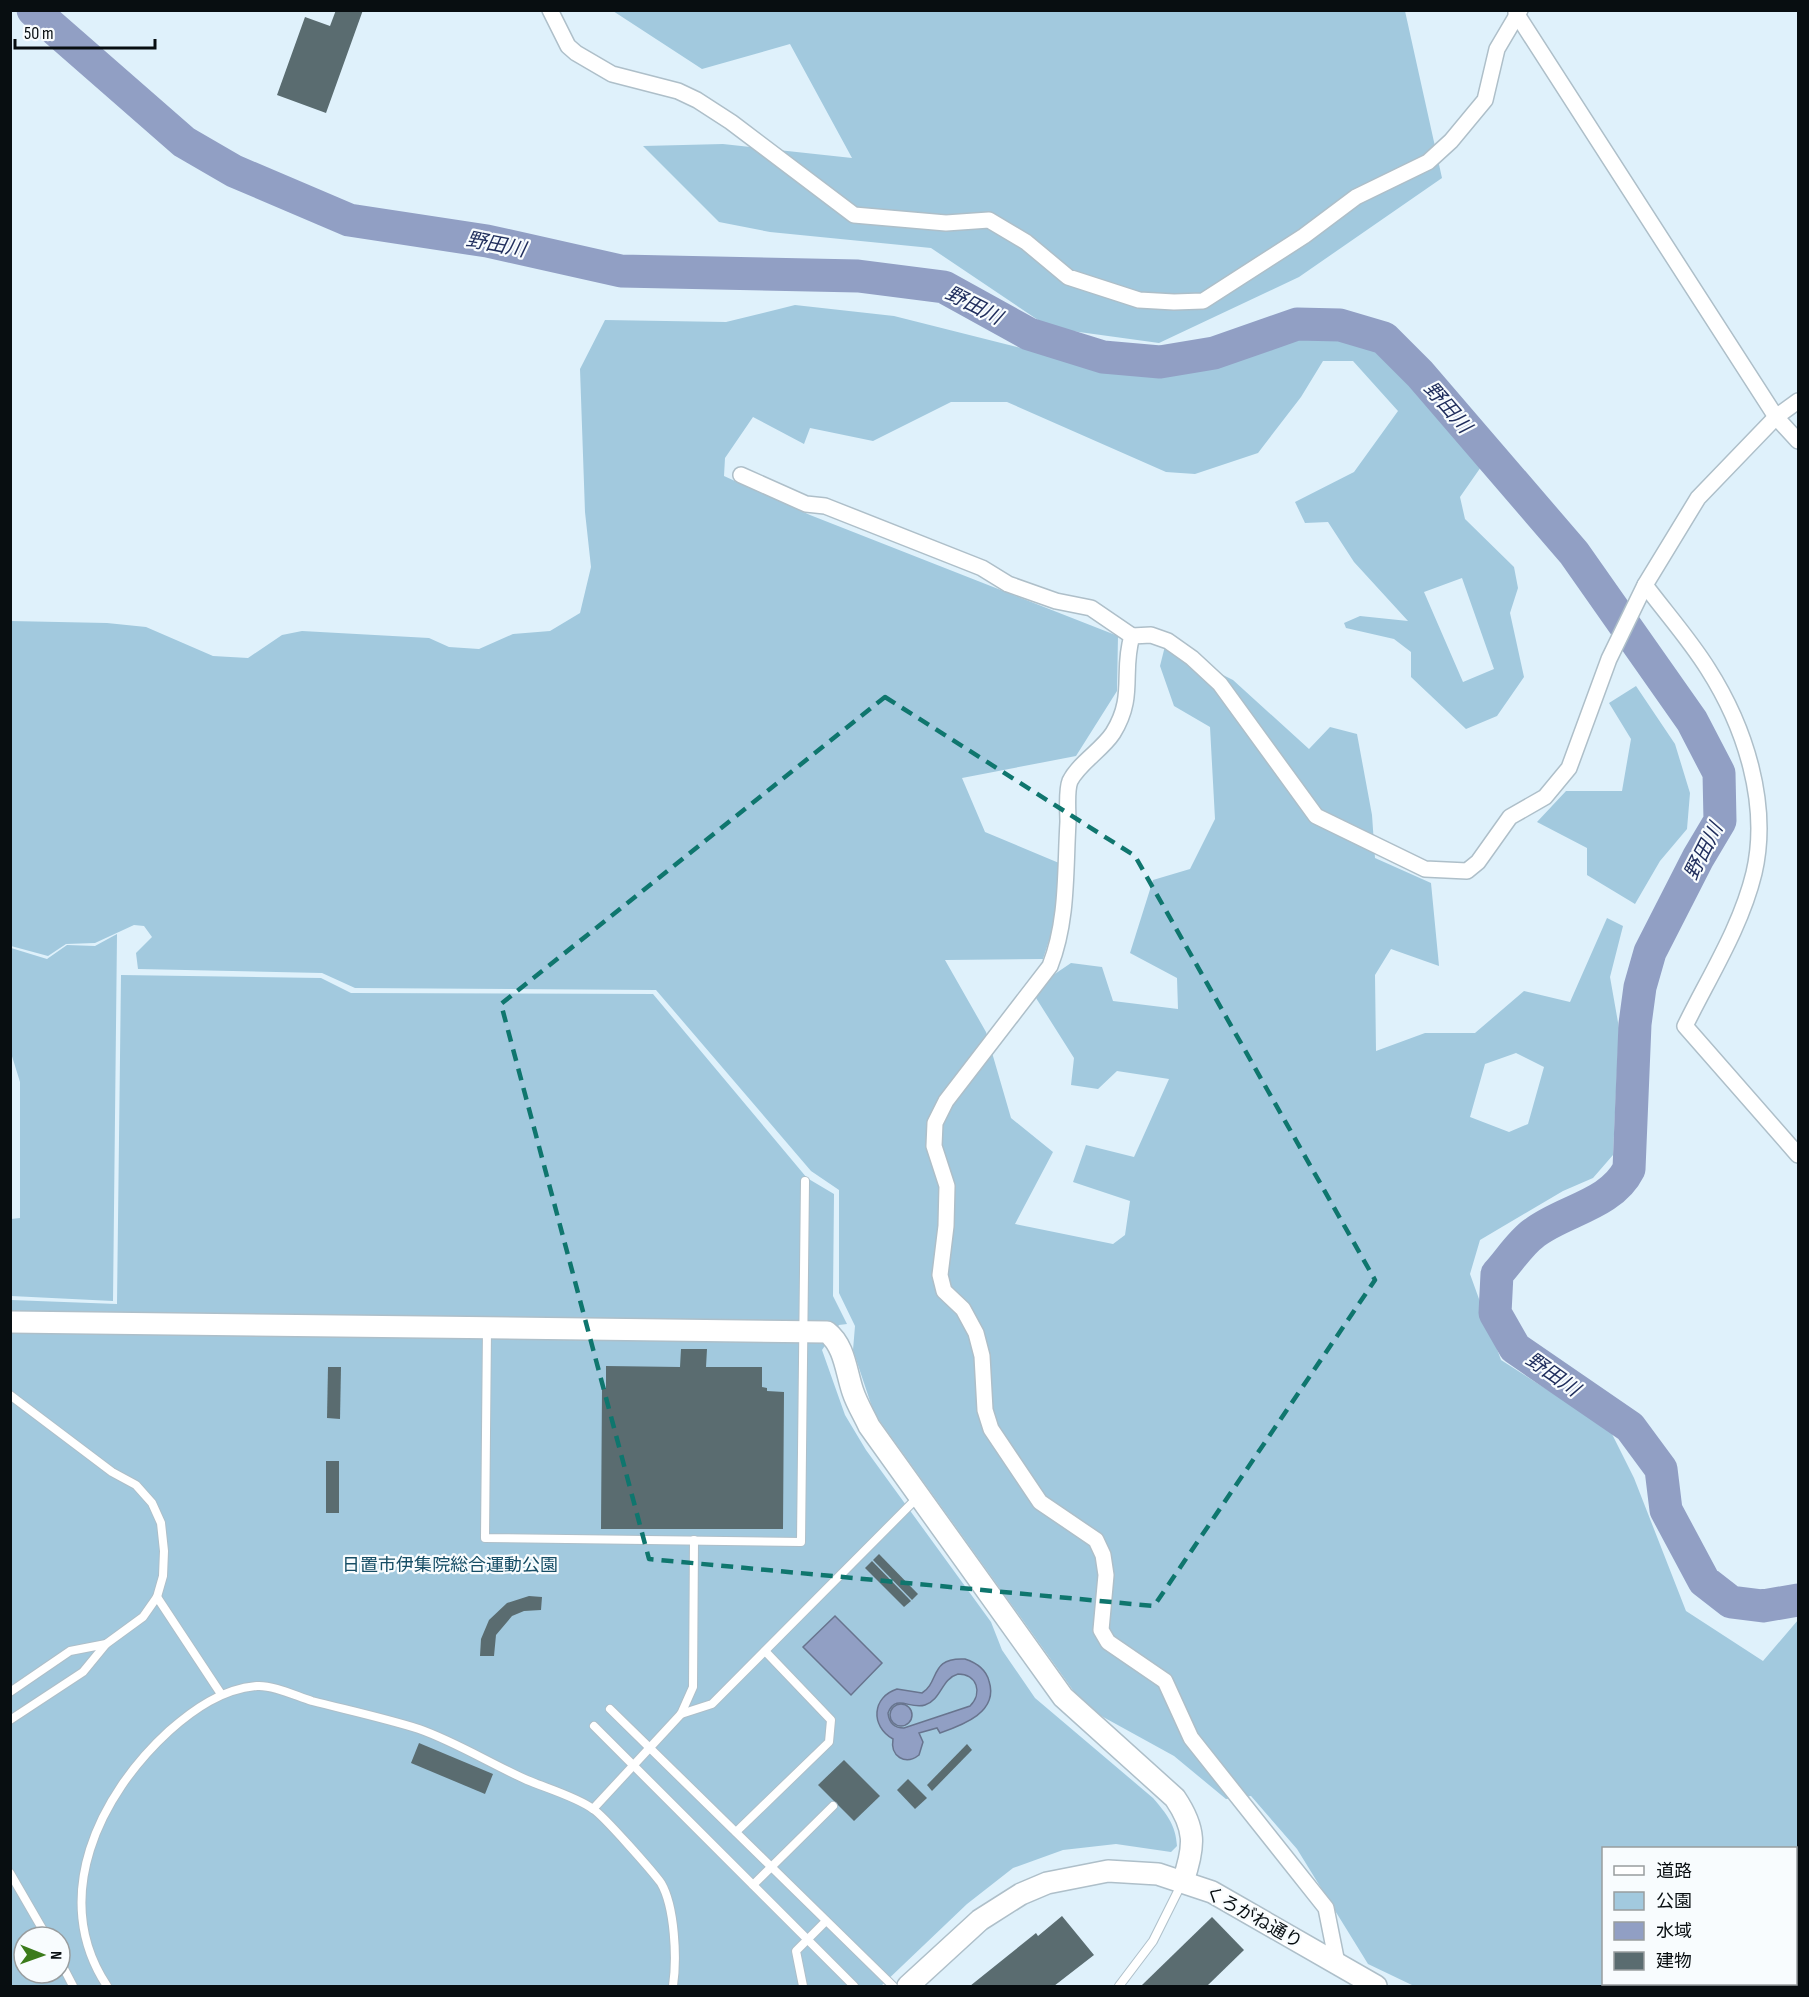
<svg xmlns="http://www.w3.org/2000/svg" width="1809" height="1997" font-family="'Sofia Sans Condensed','Noto Sans JP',sans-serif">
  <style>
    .green { fill: #a2c9de; fill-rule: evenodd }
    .water { fill: #919fc4; stroke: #68748e; stroke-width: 1.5; fill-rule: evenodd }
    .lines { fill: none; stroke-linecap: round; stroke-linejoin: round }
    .river { stroke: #919fc4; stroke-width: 33 }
    .building { fill: #5a6c70 }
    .lane-casing { stroke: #aebfc9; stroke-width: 10 }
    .street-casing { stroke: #aebfc9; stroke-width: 18 }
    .secondary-casing { stroke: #aebfc9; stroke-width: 24 }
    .lane { stroke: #fff; stroke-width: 8 }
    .street { stroke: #fff; stroke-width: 15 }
    .secondary { stroke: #fff; stroke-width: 21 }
    .marked { fill: none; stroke: #0f766e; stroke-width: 4.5; stroke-dasharray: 12 8; stroke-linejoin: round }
    .labels { text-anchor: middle; stroke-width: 4.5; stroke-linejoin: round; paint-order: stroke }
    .park-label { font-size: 18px; fill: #164d65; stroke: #f8fcfe }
    .street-label { font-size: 18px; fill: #080e11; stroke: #f8fcfe }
    .water-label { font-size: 20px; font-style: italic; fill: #202e5d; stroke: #f8fcfe }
  </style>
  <rect width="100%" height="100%" fill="#dff1fb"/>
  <!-- green -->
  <g class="green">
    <path d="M 613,11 L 1405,11 L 1442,178 L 1299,277 L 1159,343 L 1050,328 L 931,248 L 770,232 L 719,222 L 643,146 L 723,144 L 852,158 L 790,44 L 702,69 Z"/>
    <path d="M 795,305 L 894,316 L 1049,355 L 1164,376 L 1299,335 L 1379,345 L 1483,464 L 1460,497 L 1465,519 L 1514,567 L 1518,588 L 1510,613 L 1524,677 L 1497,716 L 1466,729 L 1411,677 L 1411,652 L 1394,639 L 1346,628 L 1344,623 L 1360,616 L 1408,621 L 1354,562 L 1328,522 L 1305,523 L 1295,502 L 1354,472 L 1398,411 L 1353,361 L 1323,361 L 1301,397 L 1258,453 L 1195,474 L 1166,472 L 1007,402 L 951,402 L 873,441 L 810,428 L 804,444 L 753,417 L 725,458 L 724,476 L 810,515 L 1118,636 L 1117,691 L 1076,756 L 962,778 L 985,832 L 1059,863 L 1055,922 L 1043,959 L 945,960 L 986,1032 L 1011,1118 L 1053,1152 L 1015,1224 L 1113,1244 L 1125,1235 L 1130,1201 L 1073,1182 L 1086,1145 L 1134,1157 L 1169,1079 L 1117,1071 L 1098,1089 L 1071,1085 L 1074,1058 L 1036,998 L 1043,982 L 1071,963 L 1102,967 L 1113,1001 L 1178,1009 L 1177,978 L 1130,953 L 1153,880 L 1190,869 L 1215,819 L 1210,727 L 1174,706 L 1160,666 L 1165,646 L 1233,680 L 1309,749 L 1330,727 L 1357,734 L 1372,815 L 1375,858 L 1431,883 L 1439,966 L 1391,949 L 1375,975 L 1376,1051 L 1425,1033 L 1475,1033 L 1524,991 L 1570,1002 L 1607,918 L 1623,926 L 1610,977 L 1619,1028 L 1613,1155 L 1593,1178 L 1563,1191 L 1480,1240 L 1470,1274 L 1501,1360 L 1610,1430 L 1634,1478 L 1686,1611 L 1763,1661 L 1798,1620 L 1798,1986 L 1414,1986 L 1368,1964 L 1297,1849 L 1251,1796 L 1226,1799 L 1174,1756 L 1085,1707 L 874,1413 L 853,1350 L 855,1326 L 839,1293 L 839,1190 L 811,1171 L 656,990 L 355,988 L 322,973 L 138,969 L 136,953 L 152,937 L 144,926 L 134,925 L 95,943 L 66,944 L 48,956 L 11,946 L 10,621 L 107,623 L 146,627 L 213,656 L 248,658 L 282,635 L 302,631 L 429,638 L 449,647 L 479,649 L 513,634 L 550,631 L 580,613 L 591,567 L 585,512 L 580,369 L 605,320 L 726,322 ZM 1462,578 L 1494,669 L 1463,682 L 1424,592 ZM 1516,1053 L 1544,1067 L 1528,1124 L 1509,1132 L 1470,1117 L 1485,1064 ZM 1604,1848 L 1796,1848 L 1796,1984 L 1604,1984 Z"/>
    <path d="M 1636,686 L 1675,744 L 1690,793 L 1687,829 L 1660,861 L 1635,904 L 1587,875 L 1587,848 L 1537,822 L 1566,791 L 1622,791 L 1631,739 L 1609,703 Z"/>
    <path d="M 117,934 L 113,1301 L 11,1296 L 11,1219 L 20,1218 L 20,1082 L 11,1053 L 11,948 L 47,959 L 67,945 L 95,946 Z"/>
    <path d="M 121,975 L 321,978 L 351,993 L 653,994 L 807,1178 L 834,1194 L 833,1296 L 847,1324 L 839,1325 L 822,1350 L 845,1415 L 866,1450 L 991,1622 L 1002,1650 L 1035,1698 L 1153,1798 C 1166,1813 1176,1825 1177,1846 L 1171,1852 L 1116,1844 L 1063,1850 L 1013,1868 L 967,1904 L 881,1986 L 11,1986 L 11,1300 L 117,1304 ZM 24,1937 L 60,1937 L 60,1973 L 24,1973 Z"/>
  </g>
  <!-- water -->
  <g class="water">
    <path d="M 835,1616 L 882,1663 L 851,1695 L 803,1647 Z"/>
    <path d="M 965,1659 C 977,1663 986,1669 989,1681 C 999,1712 963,1725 940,1733 L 937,1728 L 919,1733 L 923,1742 L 919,1755 C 905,1766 890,1756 893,1739 C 870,1726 872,1697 897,1689 L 922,1693 C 940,1682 929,1657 965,1659 ZM 958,1674 C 977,1674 983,1693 970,1706 L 904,1728 C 894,1728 889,1723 888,1713 C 896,1693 910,1710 925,1705 C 942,1699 941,1679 958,1674 Z"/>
    <circle cx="901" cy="1715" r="11"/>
  </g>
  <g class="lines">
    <!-- river -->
    <path class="river" d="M 33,10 L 184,142 L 234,171 L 349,220 L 487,241 L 621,271 L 858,276 L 944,287 L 1029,334 L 1103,357 L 1160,362 L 1214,353 L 1297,324 L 1340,325 L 1384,338 L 1420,374 L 1574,553 L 1692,721 L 1719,773 L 1720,821 L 1698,858 L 1650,952 L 1640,987 L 1635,1024 L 1629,1169 C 1611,1205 1564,1210 1534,1233 C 1520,1243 1509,1261 1497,1274 L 1495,1313 L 1515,1348 L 1630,1427 L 1661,1469 L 1666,1510 L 1704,1581 L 1731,1602 L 1763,1606 L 1798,1600"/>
  </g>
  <!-- building -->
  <g class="building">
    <path d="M 336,10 L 363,10 L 326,113 L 277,95 L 305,17 L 330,26 Z"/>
    <path d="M 681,1349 L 707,1349 L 706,1367 L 762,1367 L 762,1387 L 767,1388 L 767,1391 L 784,1392 L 783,1529 L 601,1529 L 602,1388 L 606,1388 L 606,1366 L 680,1367 Z"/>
    <path d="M 328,1367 L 341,1367 L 340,1419 L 327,1418 Z"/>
    <rect x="326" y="1461" width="13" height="52"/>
    <path d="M 879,1554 L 918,1594 L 912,1600 L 873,1560 Z"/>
    <path d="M 872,1561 L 911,1601 L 904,1607 L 865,1568 Z"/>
    <path d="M 529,1596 L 542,1597 L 541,1610 L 524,1611 L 512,1616 L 496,1635 L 494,1656 L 480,1656 L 481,1639 L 489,1620 L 507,1603 Z"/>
    <path d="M 419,1743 L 493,1774 L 485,1794 L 411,1763 Z"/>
    <path d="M 967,1744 L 972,1750 L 932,1791 L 927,1785 Z"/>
    <path d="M 844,1760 L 880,1796 L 854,1821 L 818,1785 Z"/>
    <path d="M 908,1779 L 927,1798 L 915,1809 L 897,1790 Z"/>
    <path d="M 1062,1916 L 1094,1955 L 1054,1986 L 970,1986 L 1036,1933 L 1038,1936 Z"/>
    <path d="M 1212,1917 L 1244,1950 L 1207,1986 L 1141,1986 Z"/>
  </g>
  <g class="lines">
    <!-- lane casing -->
    <g class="lane-casing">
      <g id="lane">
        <path d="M 487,1328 L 485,1538 L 801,1542 L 805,1181"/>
        <path d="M 10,1395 L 112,1472 L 136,1485 L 152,1503 L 161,1523 L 164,1551 L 163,1576 L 157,1597 L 143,1617 L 106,1644 L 70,1651 L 10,1692"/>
        <path d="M 157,1597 L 221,1694"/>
        <path d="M 610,1709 L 893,1986"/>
        <path d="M 681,1714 L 712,1704 L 918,1497"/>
        <path d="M 10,1720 L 83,1672 L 106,1644"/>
        <path d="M 594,1726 L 854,1986"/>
        <path d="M 593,1809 L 681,1714 L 693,1687 L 694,1540"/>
        <path d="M 736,1832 L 829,1742 L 831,1720 L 765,1651"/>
        <path d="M 10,1873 L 47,1937"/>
        <path d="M 753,1885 L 833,1806"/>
        <path d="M 60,1961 L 73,1986"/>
        <path d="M 107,1986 C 49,1898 99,1795 169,1731 C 194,1709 222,1689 257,1686 C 273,1685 296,1696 312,1701 C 347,1710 384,1718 419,1729 C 456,1742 491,1764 527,1780 C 546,1788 577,1797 593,1809 C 604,1816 653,1872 661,1883 C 675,1907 677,1959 673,1986"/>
        <path d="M 803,1986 L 796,1951 L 826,1921"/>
        <path d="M 1119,1986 L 1153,1941 L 1181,1885"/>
      </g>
    </g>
    <!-- street casing -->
    <g class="street-casing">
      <g id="street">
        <path d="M 550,10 L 568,46 L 576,53 L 612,74 L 678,91 L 697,100 L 731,122 L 854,215 L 946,223 L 989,220 L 1026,242 L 1068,277 L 1139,300 L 1174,302 L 1203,301 L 1304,236 L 1356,197 L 1428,162 L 1451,141 L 1485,100 L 1497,49 L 1520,10"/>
        <path d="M 1516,13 L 1776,417 L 1798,441"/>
        <path d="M 741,475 L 806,504 L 825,506 L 982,568 L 1008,584 L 1056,601 L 1091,608 L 1132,636"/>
        <path d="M 1645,585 C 1666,613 1690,640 1708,669 C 1745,727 1770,804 1754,873 C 1741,927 1709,977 1685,1026 L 1798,1155"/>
        <path d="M 1337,1963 L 1326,1908 L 1191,1738 L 1165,1681 L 1108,1642 L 1101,1630 L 1106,1575 L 1103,1555 L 1096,1540 L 1040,1502 L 991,1429 L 985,1410 L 982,1356 L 976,1333 L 963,1309 L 944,1291 L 940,1275 L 946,1226 L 947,1186 L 934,1146 L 935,1123 L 946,1101 L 1050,966 C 1068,920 1065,871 1068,822 C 1068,811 1066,791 1070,781 C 1079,763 1102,750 1113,733 C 1136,696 1121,672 1132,636 L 1151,635 L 1168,641 L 1192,658 L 1220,684 L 1316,816 L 1425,869 L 1467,871 L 1478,862 L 1510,817 L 1545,797 L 1569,768 L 1609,659 L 1645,585 L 1698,498 L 1776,417 L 1798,401"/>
      </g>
    </g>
    <!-- secondary casing -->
    <g class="secondary-casing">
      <g id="secondary">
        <path d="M 10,1322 L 827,1332 C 845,1346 846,1372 853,1392 C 857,1404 864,1415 869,1426 L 1063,1697 L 1175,1798 C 1196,1829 1195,1846 1183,1881"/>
        <path d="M 908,1986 L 980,1920 L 1021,1894 L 1047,1883 L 1108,1871 L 1158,1874 L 1212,1892 L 1376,1986"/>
      </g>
    </g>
    <!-- lane -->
    <use href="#lane" class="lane"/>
    <!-- street -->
    <use href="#street" class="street"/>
    <!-- secondary -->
    <use href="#secondary" class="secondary"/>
  </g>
  <!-- marked area -->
  <path class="marked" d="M 885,697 L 1135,856 L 1375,1280 L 1154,1606 L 649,1559 L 501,1004 Z"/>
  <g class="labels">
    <!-- park labels -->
    <g class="park-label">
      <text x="450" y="1571">日置市伊集院総合運動公園</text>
    </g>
    <!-- street labels -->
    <g class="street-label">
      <text transform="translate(1254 1917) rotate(29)" y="6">くろがね通り</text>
    </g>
    <!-- water labels -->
    <g class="water-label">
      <text transform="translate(496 244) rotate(11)" y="7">野田川</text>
      <text transform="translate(974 305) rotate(27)" y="7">野田川</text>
      <text transform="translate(1448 407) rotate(49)" y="7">野田川</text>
      <text transform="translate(1703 851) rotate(-63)" y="7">野田川</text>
      <text transform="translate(1553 1374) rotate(35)" y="7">野田川</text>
    </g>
  </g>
  <!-- border -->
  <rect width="1809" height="1997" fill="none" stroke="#080e11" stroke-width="24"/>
  <!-- legend -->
  <rect x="1602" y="1847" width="195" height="138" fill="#f8fcfe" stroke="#989d9f" stroke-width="1.5"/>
  <rect x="1614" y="1866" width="30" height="9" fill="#ffffff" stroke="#989d9f" stroke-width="1.5"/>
  <text x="1656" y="1877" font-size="18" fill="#080e11">道路</text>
  <rect x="1614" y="1892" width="30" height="18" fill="#a2c9de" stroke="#989d9f" stroke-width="1.5"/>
  <text x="1656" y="1907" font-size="18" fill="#080e11">公園</text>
  <rect x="1614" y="1922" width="30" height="18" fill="#919fc4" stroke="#989d9f" stroke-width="1.5"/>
  <text x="1656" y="1937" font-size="18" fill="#080e11">水域</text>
  <rect x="1614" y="1952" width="30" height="18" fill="#5a6c70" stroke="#989d9f" stroke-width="1.5"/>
  <text x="1656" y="1967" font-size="18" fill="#080e11">建物</text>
  <!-- north arrow -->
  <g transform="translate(42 1955) rotate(91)"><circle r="28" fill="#f8fcfe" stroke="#989d9f" stroke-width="1.5"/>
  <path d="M0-4.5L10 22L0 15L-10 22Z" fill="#3b7b1b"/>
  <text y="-9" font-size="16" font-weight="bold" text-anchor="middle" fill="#080e11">N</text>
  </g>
  <!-- scale -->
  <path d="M15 39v9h140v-9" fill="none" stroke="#080e11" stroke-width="3"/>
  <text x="24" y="39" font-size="18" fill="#080e11" stroke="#f8fcfe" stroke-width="4.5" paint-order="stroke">50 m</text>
</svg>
